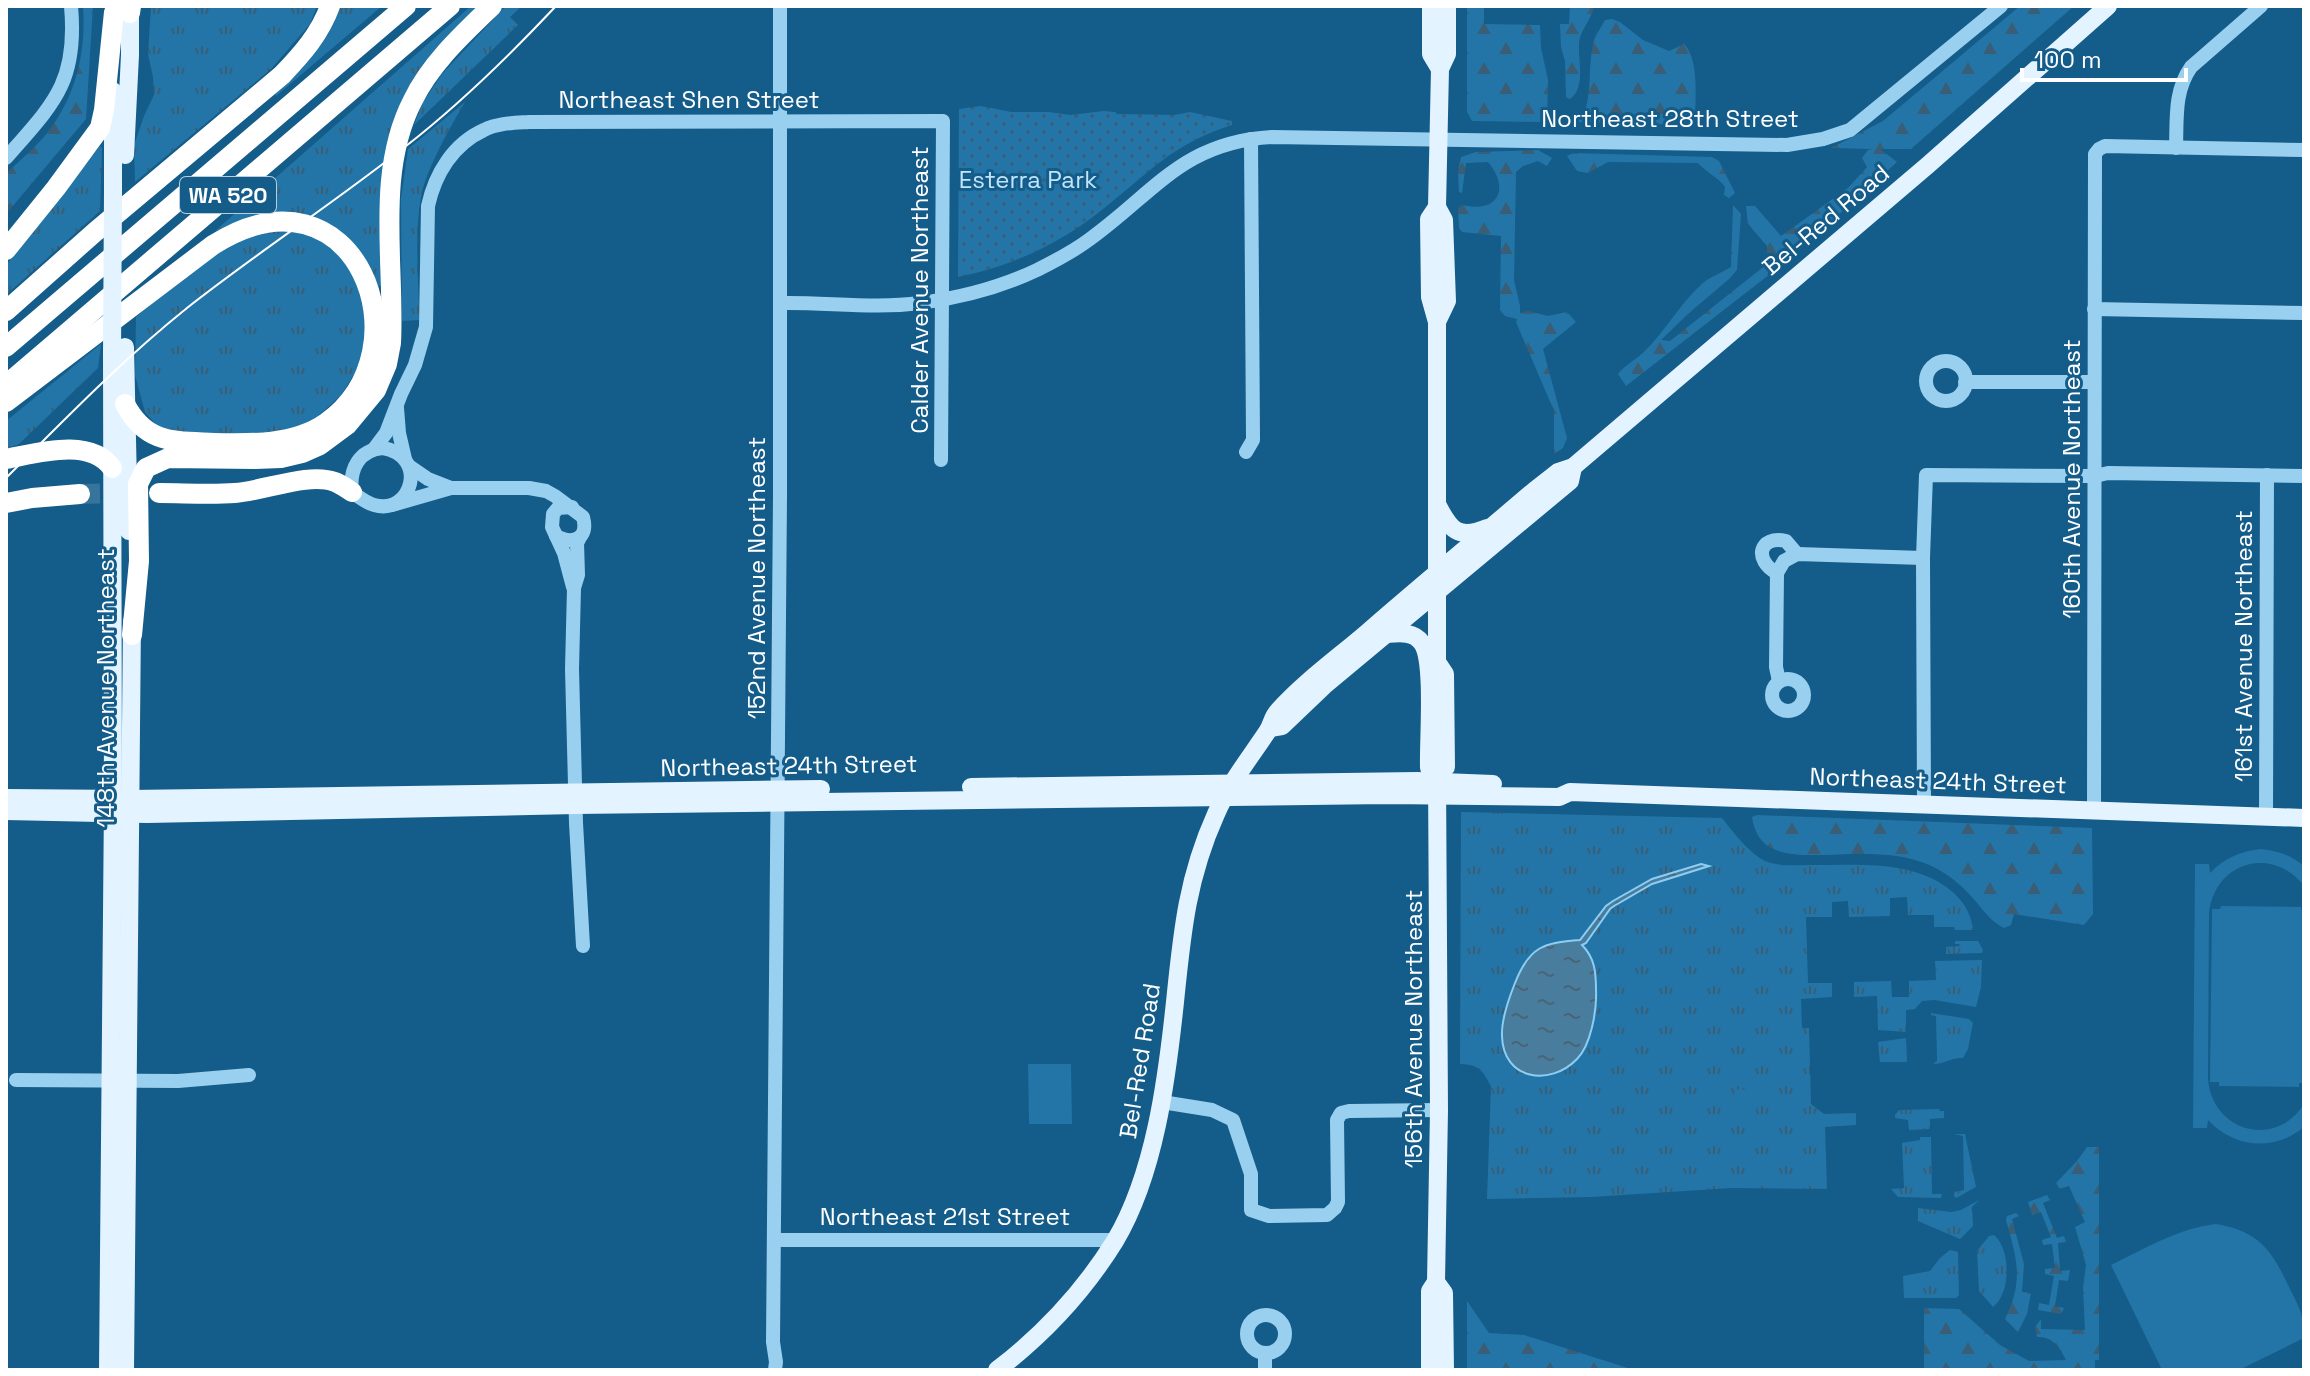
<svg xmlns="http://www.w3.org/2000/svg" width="2310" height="1376" font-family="'Space Grotesk',sans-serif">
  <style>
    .grass { fill: url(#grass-tufts) }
    .forest { fill: url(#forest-firs) }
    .park { fill: url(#park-dots) }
    .garden { fill: #2375a7 }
    .water { fill: url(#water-ripples); stroke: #8ccef3; stroke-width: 2 }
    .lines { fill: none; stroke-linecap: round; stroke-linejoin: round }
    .highway-tunnel { stroke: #37749b; stroke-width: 20; stroke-dasharray: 20 10; stroke-linecap: butt }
    .minor { stroke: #9ad0ef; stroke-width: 14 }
    .major { stroke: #e3f3ff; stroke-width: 18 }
    .highway { stroke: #fff; stroke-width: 20 }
    .tram { stroke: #fff; stroke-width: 2 }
    .major-bridge { stroke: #e3f3ff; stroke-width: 18 }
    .labels { text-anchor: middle; stroke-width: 6; stroke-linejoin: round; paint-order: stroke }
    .shield { fill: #145c89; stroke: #b8cedc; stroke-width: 2 }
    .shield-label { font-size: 22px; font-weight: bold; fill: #fff }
    .street-label { font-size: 24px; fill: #fff; stroke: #145c89 }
    .park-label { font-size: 24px; fill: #c0e5fb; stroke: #145c89 }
  </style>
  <defs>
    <pattern id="grass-tufts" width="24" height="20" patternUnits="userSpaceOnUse" patternTransform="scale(2)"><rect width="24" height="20" fill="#2375a7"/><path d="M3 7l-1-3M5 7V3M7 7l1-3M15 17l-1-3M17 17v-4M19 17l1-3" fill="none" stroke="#3a5e75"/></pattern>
    <pattern id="forest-firs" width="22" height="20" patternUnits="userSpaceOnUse" patternTransform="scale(2)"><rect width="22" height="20" fill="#2375a7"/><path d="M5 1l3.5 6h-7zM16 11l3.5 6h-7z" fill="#3a5e75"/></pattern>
    <pattern id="park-dots" width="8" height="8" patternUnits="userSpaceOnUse" patternTransform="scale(2)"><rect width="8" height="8" fill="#2375a7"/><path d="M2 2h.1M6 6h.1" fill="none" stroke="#3a5e75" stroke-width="1.8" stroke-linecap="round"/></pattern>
    <pattern id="water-ripples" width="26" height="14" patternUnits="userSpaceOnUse" patternTransform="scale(2)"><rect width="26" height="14" fill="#497d9e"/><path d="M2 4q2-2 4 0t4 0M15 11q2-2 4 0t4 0" fill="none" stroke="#4a6475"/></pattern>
  </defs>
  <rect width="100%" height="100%" fill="#145c89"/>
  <!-- grass -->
  <g class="grass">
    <path d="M 151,6 L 317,6 L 310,24 L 271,69 L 135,182 L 134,145 L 144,116 L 154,95 L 153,77 L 148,54 Z"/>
    <path d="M 340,6 L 382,6 L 276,96 L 275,93 C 301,67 330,44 340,6 Z"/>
    <path d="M 471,6 L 479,6 L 416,77 L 382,286 L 377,286 C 373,277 370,266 364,257 C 342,221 296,206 256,216 C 242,220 229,226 215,231 Z"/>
    <path d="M 506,6 L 522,6 L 510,17 L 518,25 L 414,125 L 423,102 L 442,74 Z"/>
    <path d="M 465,102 C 451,126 426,169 421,197 C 414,235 419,281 419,320 L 402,321 L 401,199 L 408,149 Z"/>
    <path d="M 100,146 L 102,148 L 100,211 L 6,295 L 6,265 Z"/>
    <path d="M 291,228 L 323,239 L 347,261 L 366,308 L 362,361 L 342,394 L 313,421 L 285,431 L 226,435 L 186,433 L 158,427 L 145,412 L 135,375 L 136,317 L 200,263 L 243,237 Z"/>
    <path d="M 101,344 L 98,368 L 19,444 L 6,449 L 6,421 Z"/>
    <path d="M 1461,812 L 1722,818 C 1733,832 1749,853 1765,861 C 1779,867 1799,865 1814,865 C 1859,865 1912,860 1949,889 C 1963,900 1971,913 1973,930 L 1955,930 L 1954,927 L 1934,927 L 1934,915 L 1908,915 L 1907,897 L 1890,898 L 1890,916 L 1849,917 L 1848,901 L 1832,902 L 1832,917 L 1806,917 L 1808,983 L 1832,983 L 1832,997 L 1801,999 L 1802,1028 L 1809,1028 L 1811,1104 L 1824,1114 L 1856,1113 L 1856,1125 L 1825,1127 L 1827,1189 L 1732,1188 L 1591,1197 L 1487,1199 L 1491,1086 C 1482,1070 1480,1065 1460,1064 Z"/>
    <path d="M 1955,941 L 1978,941 L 1983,950 L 1982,953 L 1946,954 L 1946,947 L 1960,946 L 1959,944 L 1955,944 Z"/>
    <path d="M 1982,960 L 1981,987 L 1976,1007 L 1934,1000 L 1922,1001 L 1915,1009 L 1906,1010 L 1906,1032 L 1878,1030 L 1877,996 L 1854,997 L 1854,982 L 1891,981 L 1892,997 L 1909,997 L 1909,981 L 1936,980 L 1935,961 Z"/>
    <path d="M 1931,1013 L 1969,1019 L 1973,1023 L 1968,1049 L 1963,1058 C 1952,1057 1944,1064 1933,1064 L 1937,1061 L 1936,1016 L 1931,1015 Z"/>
    <path d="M 1906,1038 L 1907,1062 L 1880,1062 L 1878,1042 Z"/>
    <path d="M 1939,1109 L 1940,1111 L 1944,1111 L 1944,1118 L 1930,1119 L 1930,1129 L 1909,1130 L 1908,1120 L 1895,1118 L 1895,1115 L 1899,1110 Z"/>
    <path d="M 1954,1134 L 1965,1134 L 1976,1187 L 1956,1198 L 1954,1196 L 1954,1192 L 1964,1190 L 1963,1136 Z"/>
    <path d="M 1920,1137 L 1931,1137 L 1932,1194 L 1942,1194 L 1941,1198 L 1898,1197 L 1891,1189 L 1904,1188 L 1902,1143 L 1920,1140 Z"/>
    <path d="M 1979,1200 L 1972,1207 L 1973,1226 L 1960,1239 L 1918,1221 L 1918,1208 L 1951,1212 L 1961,1210 Z"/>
    <path d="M 1994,1235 C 2011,1249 2011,1293 1993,1307 L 1979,1291 L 1977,1251 L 1989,1236 Z"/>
    <path d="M 1950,1250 L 1958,1252 L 1959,1295 L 1956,1298 L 1904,1298 L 1903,1276 L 1930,1271 L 1940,1258 Z"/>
  </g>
  <!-- forest -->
  <g class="forest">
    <path d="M 83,6 L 93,6 L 86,119 L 6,214 L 6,174 C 21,159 41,143 53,125 C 78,89 86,48 83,6 Z"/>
    <path d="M 1467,6 L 1484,6 L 1484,24 L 1540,25 L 1541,48 L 1548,80 L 1547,122 L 1472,121 L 1467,112 Z"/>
    <path d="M 1570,6 L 1594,6 C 1592,19 1580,30 1579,43 C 1578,61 1586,88 1570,99 L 1566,97 L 1565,61 L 1561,47 L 1560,24 L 1569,24 Z"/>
    <path d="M 2020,6 L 2074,6 L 1911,149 L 1880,149 L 1897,162 L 1788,260 L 1626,386 L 1618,374 C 1626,364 1637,359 1646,350 C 1667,329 1681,302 1703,283 C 1711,276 1722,273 1731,267 L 1733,205 L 1741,214 L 1737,270 L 1729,279 L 1689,313 L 1661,340 L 1670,341 L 1767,264 L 1767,246 L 1748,224 L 1746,206 L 1755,206 L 1781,236 L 1848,188 L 1867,167 L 1862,158 L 1868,150 L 1873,149 L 1831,148 L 1883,121 Z"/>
    <path d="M 1612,19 L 1620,22 L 1643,40 L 1669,51 L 1684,44 C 1700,60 1695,103 1695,125 L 1574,122 L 1574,116 L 1585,111 C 1592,89 1588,67 1593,44 C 1595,35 1601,28 1605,20 Z"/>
    <path d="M 1538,150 L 1552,158 L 1547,166 L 1538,161 L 1523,166 L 1516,172 L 1514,280 L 1520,306 L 1520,313 L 1528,311 L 1548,316 L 1567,312 L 1576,322 L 1543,349 L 1567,438 L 1563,448 L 1554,454 L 1554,411 L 1516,322 L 1517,319 L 1505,316 L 1500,310 L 1501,236 L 1462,232 L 1459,228 L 1458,209 L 1462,205 C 1499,214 1510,188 1488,162 L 1466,163 L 1462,193 L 1459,192 L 1458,171 L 1461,157 L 1476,152 Z"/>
    <path d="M 1573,153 L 1712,157 L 1719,161 L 1735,193 L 1729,198 L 1724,195 L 1725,187 C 1717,176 1707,173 1698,163 L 1608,162 L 1588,173 L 1577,171 L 1567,156 Z"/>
    <path d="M 1757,815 L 2092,828 L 2093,914 L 2084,925 L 2014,914 L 2011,925 L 2004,928 C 1988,920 1981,906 1969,894 C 1958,882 1944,871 1929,865 C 1898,851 1859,854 1825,855 C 1809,855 1791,856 1776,850 C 1761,845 1754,831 1752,817 Z"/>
    <path d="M 2087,1147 L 2099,1147 L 2099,1360 L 2095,1360 L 2095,1370 L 1924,1370 L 1924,1308 L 1959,1309 L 2000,1345 L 2029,1361 L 2066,1360 C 2060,1348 2053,1336 2037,1337 L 2035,1327 L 2041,1319 L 2041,1329 L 2085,1330 L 2083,1288 L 2086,1265 L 2075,1227 L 2085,1222 L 2069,1186 L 2059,1189 L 2056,1183 L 2077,1161 Z"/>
    <path d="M 2047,1195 L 2050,1200 L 2043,1203 L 2057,1238 L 2064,1236 L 2066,1242 L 2058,1243 L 2060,1271 L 2070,1270 L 2068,1281 L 2059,1280 L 2055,1306 L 2064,1308 L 2061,1314 L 2038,1310 L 2039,1303 L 2049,1305 L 2054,1276 L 2045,1274 L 2045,1269 L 2055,1268 L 2052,1244 L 2043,1245 L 2042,1240 L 2051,1237 L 2041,1212 L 2032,1215 L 2028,1202 Z"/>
    <path d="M 2016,1213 L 2019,1216 L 2012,1219 L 2024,1264 L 2022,1292 L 2031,1293 L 2027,1314 L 2018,1332 L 2005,1319 C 2024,1281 2017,1259 2006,1220 L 2007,1216 Z"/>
    <path d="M 1467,1301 L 1489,1333 L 1524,1335 L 1634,1370 L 1467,1370 Z"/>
  </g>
  <!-- park -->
  <path class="park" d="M 981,106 L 1011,112 L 1049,112 L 1070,115 L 1104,111 L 1115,112 L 1117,114 L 1174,115 L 1190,112 L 1232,121 L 1232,125 C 1172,144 1150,172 1103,209 C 1060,244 1012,266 958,277 L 959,109 Z"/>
  <!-- garden -->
  <g class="garden">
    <path d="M 2261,849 C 2278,851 2291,855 2304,866 L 2304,886 C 2272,845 2214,862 2209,914 L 2208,1078 C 2211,1131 2275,1150 2304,1104 L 2304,1127 C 2274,1152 2234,1148 2208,1120 L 2207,1128 L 2193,1128 L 2195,864 L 2209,864 L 2210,873 C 2224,858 2241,851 2261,849 Z"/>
    <path d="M 2221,906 L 2301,907 L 2301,910 L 2304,910 L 2304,1083 L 2299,1083 L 2299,1087 L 2219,1086 L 2219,1082 L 2210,1082 L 2212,909 L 2220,909 Z"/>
    <path d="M 1028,1064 L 1071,1064 L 1072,1124 L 1029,1124 Z"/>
    <path d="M 1755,1089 L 1757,1125 L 1735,1126 L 1734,1090 Z"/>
    <path d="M 2216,1224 C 2258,1231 2271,1249 2288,1285 C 2299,1307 2304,1314 2304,1338 L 2239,1370 L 2162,1370 L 2111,1265 C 2144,1249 2179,1228 2216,1224 Z"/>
  </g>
  <!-- water -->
  <path class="water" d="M 1701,864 L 1709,866 L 1652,884 L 1614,906 L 1610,909 L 1586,943 L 1582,945 C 1595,958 1596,973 1596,990 C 1597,1010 1591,1045 1577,1059 C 1550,1087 1503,1080 1502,1036 C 1501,1019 1509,998 1515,983 C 1529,947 1544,942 1580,940 L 1606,906 L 1613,901 L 1652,879 Z"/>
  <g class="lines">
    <!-- highway-tunnel -->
    <path class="highway-tunnel" d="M 80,494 L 128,493"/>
    <!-- minor -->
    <g class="minor">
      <path d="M 2176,148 C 2177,119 2174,91 2191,67 L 2261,6"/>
      <path d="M 6,158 C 53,104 78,83 71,6"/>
      <path d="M 780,303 C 826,302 874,309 920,303 C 959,298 1001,287 1037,270 C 1055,261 1074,251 1090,239 C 1155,192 1183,142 1272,137 L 1787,145 L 1823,139 L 1850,130 L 2001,6"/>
      <path d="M 2094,309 L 2304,313"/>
      <circle cx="1946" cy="381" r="20"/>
      <path d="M 1965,382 L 2094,382"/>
      <path d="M 397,408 L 399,433 L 405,459"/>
      <path d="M 383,448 C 429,456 412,516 374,505 C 366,503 359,497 352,492 C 349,469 359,450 383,448 Z"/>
      <path d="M 374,449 L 386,433 L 401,394 L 415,365 L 426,327 L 428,206 C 435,174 453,144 484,130 C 498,123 514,123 529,122 L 943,121 L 941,460"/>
      <path d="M 1246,452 L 1253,440 L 1251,139"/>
      <path d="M 409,466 L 428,479 L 451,488"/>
      <path d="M 392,505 L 451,488 L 529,488 L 546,491 L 555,496 L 583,517 C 589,539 573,545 556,536"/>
      <path d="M 572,507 L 558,508 L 553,514 L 552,527 L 564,553 L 573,587"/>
      <path d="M 580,537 L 577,543 L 578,575 L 574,588 L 572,669 L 576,823 L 583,946"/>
      <path d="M 1777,573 C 1753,560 1759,535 1786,541 L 1797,554"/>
      <circle cx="1788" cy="695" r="16"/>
      <path d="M 1779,681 L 1776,667 L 1777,573 L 1784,561 L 1797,554 L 1923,558"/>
      <path d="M 1924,804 L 1923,558 L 1926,475 L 2095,476 L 2108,473 L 2304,476"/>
      <path d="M 2094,811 L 2095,154 L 2099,149 L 2105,146 L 2304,150"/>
      <path d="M 2266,817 L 2267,475"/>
      <path d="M 16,1080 L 178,1081 L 249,1075"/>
      <path d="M 1162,1102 L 1212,1110 L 1233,1120 L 1251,1174 L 1251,1210 L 1269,1216 L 1327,1215 L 1335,1208 L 1338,1202 L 1337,1120 L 1341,1113 L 1349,1111 L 1439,1110"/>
      <path d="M 774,1240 L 1116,1240"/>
      <circle cx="1266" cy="1334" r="19"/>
      <path d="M 775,1370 L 776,1362 L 773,1342 L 780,496 L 780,6"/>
      <path d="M 1265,1370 L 1265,1354"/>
    </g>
    <!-- major -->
    <g class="major">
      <path d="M 1431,6 L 1431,54 L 1440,69"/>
      <path d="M 125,155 L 130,55 L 130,6"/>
      <path d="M 113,192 L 113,91"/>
      <path d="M 1437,322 L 1447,301 L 1444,220 L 1437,207 L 1440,69 L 1447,54 L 1447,6"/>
      <path d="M 125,347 L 129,531"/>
      <path d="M 1437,504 C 1450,530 1458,540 1487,528"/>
      <path d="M 1387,634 C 1399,633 1414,631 1422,643 C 1435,661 1428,742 1429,768 L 1437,775"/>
      <path d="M 1270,728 L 1282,726 L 1326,684 L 1570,481 L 1573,467"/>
      <path d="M 971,787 L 1417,781 L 1493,784"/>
      <path d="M 6,798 L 130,799 L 821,789"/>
      <path d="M 6,811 L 147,814 L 576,805 L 1387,795 L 1559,797 L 1570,792 L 2304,818"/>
      <path d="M 1436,1282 L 1444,1293 L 1445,1370"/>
      <path d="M 108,1370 L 113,799 L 112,355"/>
      <path d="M 125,1370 L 132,621"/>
      <path d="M 997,1370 C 1044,1334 1084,1291 1115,1241 C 1155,1174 1167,1078 1175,1002 C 1182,933 1187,878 1216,814 C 1229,784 1249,759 1267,732 C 1272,725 1272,717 1278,711 C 1305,681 1339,657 1369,631 C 1424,583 1480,537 1535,490 L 1558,472 L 1573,467 L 1928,165 L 2108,6"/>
      <path d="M 1430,1370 L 1430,1291 L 1436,1282 L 1439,1110 L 1437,775 L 1446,767 L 1445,674 L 1437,662 L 1437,322 L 1430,297 L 1429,219 L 1437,207"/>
    </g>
    <!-- highway -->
    <g class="highway">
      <path d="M 130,13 L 131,6"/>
      <path d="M 6,250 L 56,188 L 100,128 L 104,110 L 114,12"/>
      <path d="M 6,311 L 95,232 L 282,75 C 302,54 320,34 330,6"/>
      <path d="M 6,347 L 406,6"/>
      <path d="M 6,385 L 450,6"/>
      <path d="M 6,402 L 213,245 C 355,155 430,349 326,423 C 295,445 250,444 214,443 C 173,441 146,444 125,404"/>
      <path d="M 6,459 C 38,453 90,437 112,468"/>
      <path d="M 159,493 C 184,493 210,495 235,493 C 264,491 309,472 335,482 C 341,484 347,489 352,492"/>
      <path d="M 6,503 L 32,498 L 80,494"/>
      <path d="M 132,635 L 139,561 L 138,484 L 146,468 L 168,458 L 255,459 L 281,458 L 302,453 L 320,445 L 347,425 L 376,390 L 387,364 L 391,343 C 395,263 375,173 413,100 C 431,63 463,34 492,6"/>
    </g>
    <!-- tram -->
    <path class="tram" d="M 6,478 C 64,420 122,360 187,308 C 258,252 334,203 406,146 C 460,104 509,56 556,6"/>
    <!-- major-bridge -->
    <path class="major-bridge" d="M 112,355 L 113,192"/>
  </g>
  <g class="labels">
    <!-- shield labels -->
    <rect class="shield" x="180" y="177" width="96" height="36" rx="6"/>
    <g class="shield-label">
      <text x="228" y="203">WA 520</text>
    </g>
    <!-- street labels -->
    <g class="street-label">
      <text x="689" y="108">Northeast Shen Street</text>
      <text x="1670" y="127">Northeast 28th Street</text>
      <text transform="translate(1826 220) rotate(-40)" y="8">Bel-Red Road</text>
      <text transform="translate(920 290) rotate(-90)" y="8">Calder Avenue Northeast</text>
      <text transform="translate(2072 479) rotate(-90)" y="8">160th Avenue Northeast</text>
      <text transform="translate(757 578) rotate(-90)" y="8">152nd Avenue Northeast</text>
      <text transform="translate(2244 646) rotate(-90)" y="8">161st Avenue Northeast</text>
      <text transform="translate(106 688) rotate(-90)" y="8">148th Avenue Northeast</text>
      <text transform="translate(789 766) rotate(-1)" y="8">Northeast 24th Street</text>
      <text transform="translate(1938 781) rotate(2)" y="8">Northeast 24th Street</text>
      <text transform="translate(1414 1029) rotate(-90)" y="8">156th Avenue Northeast</text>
      <text transform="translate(1140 1061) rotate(-81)" y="8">Bel-Red Road</text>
      <text x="945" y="1225">Northeast 21st Street</text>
    </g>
    <!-- park labels -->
    <g class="park-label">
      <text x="1028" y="188">Esterra Park</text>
    </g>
  </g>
  <!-- border -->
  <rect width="2310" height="1376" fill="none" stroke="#ffffff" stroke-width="16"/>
  <!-- scale -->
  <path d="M2022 68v12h164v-12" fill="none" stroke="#ffffff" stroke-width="4"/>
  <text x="2034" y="68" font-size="24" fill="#ffffff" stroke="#145c89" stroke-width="6" paint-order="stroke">100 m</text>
</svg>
